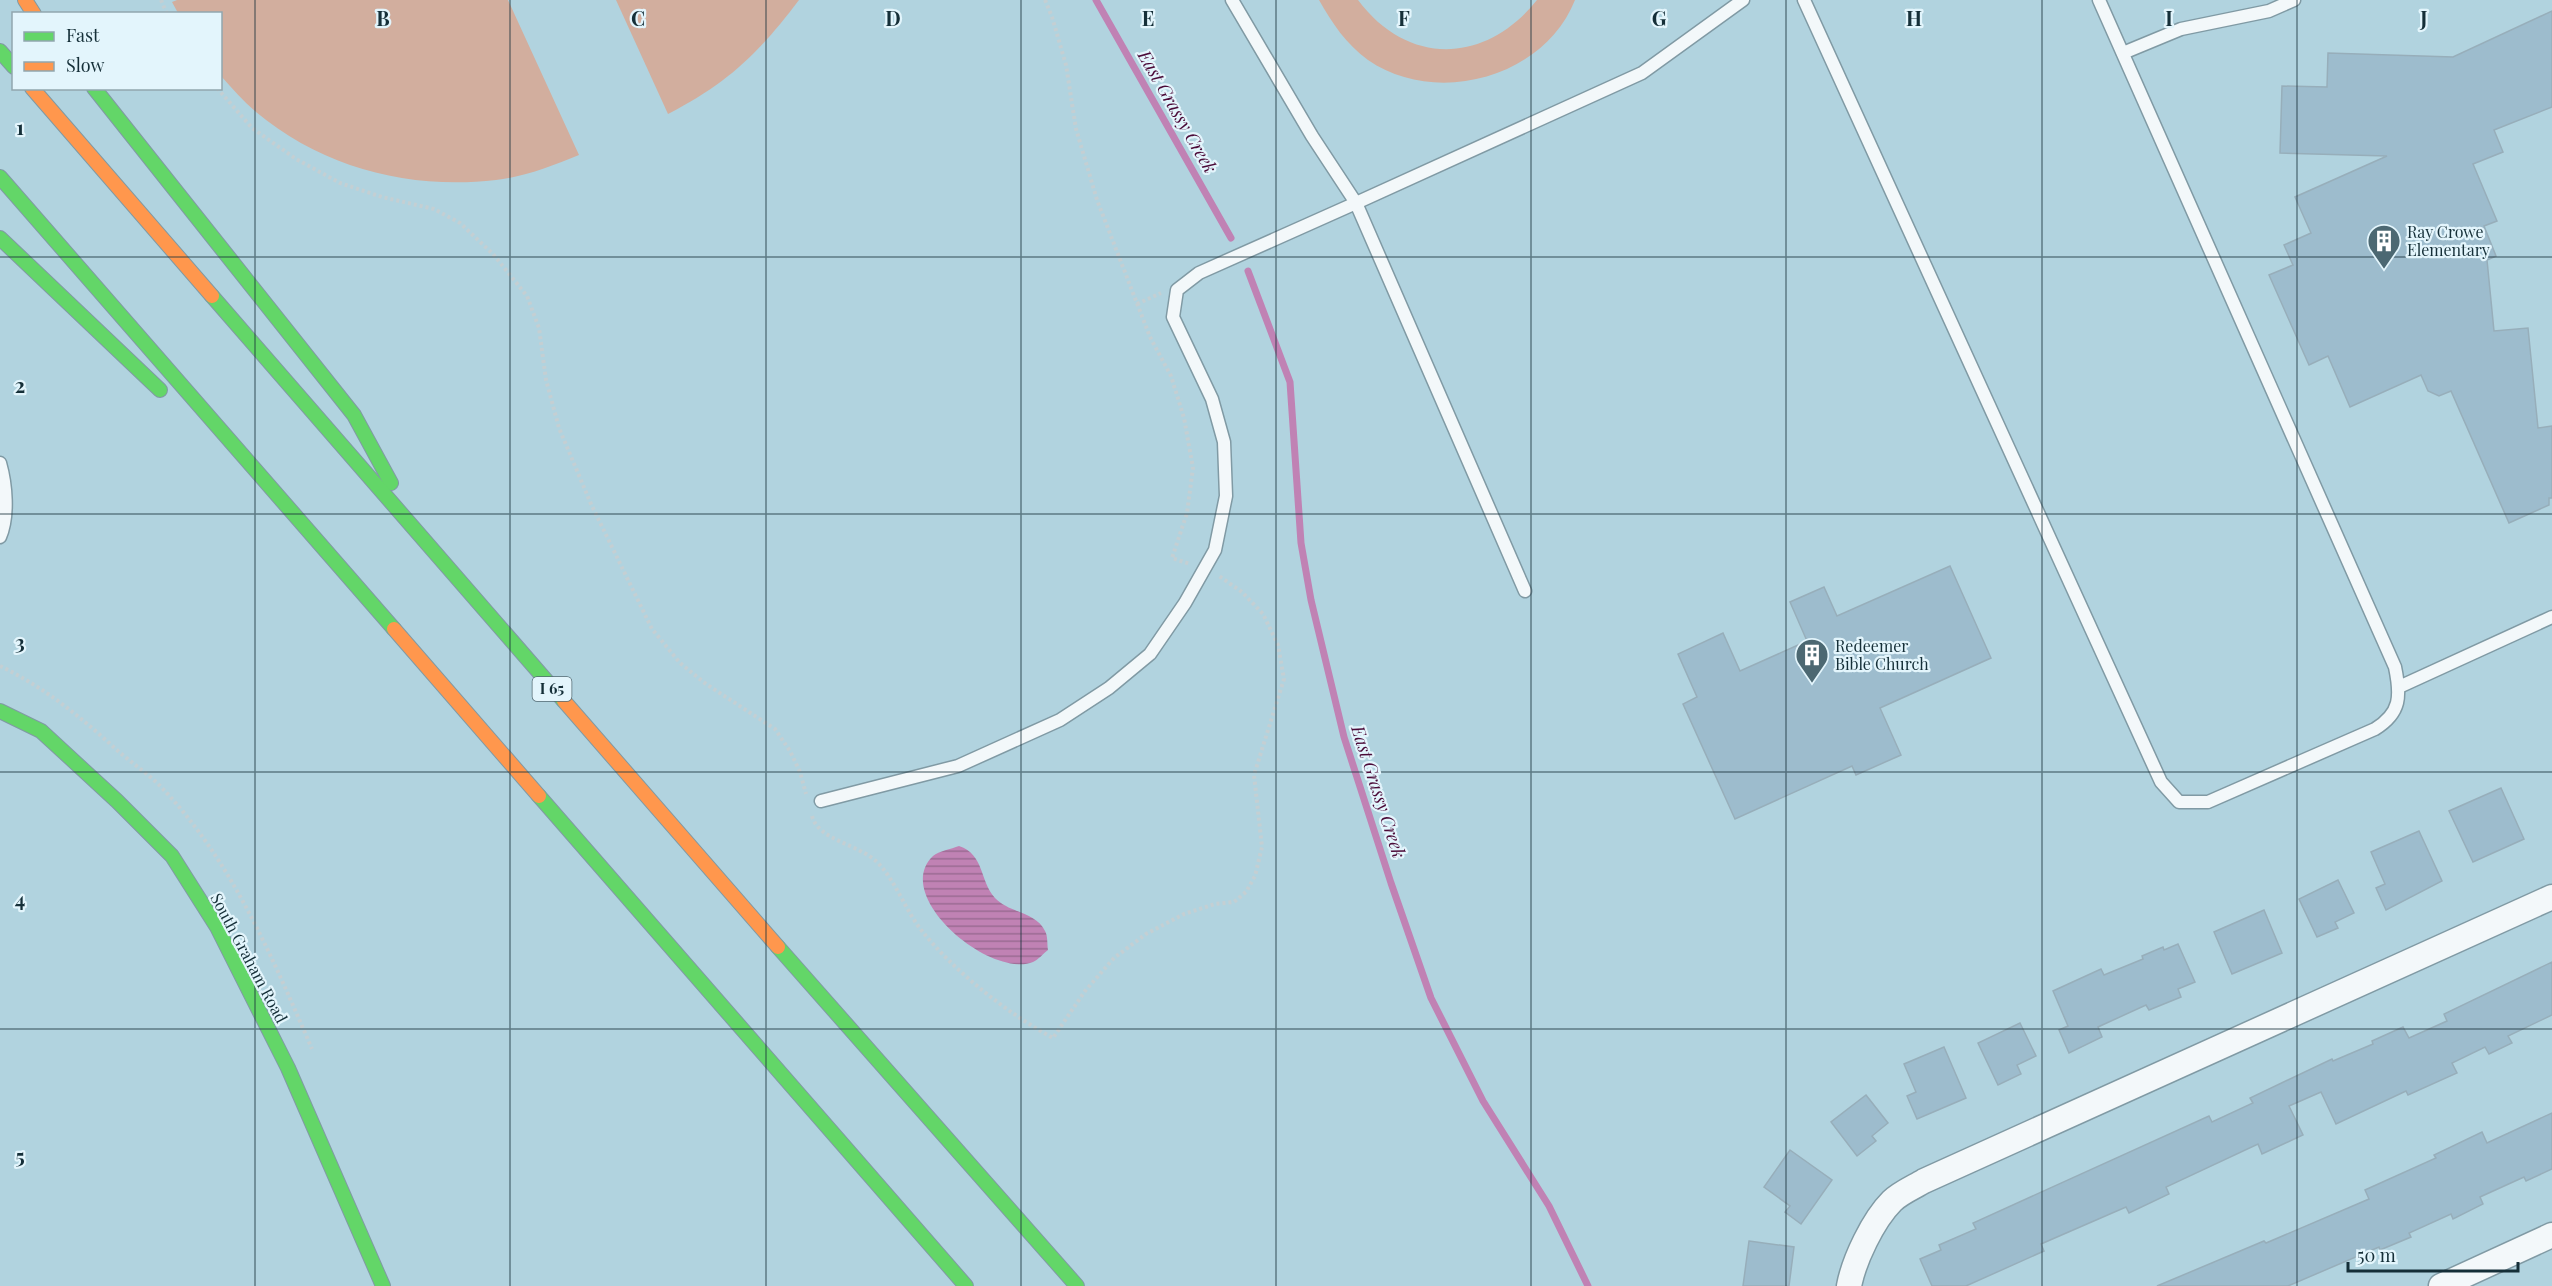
<svg xmlns="http://www.w3.org/2000/svg" width="2552" height="1286" font-family="'Playfair Display',serif">
  <style>
    .green { fill: #d2ae9e }
    .water { fill: url(#water-rules) }
    .lines { fill: none; stroke-linecap: round; stroke-linejoin: round }
    .stream { stroke: #c082b4; stroke-width: 7 }
    .building { fill: #9dbccd; stroke: #97aeba; stroke-width: 1.5 }
    .lane-casing { stroke: #809aa4; stroke-width: 15 }
    .street-casing { stroke: #809aa4; stroke-width: 27 }
    .fast-casing { stroke: #809aa4; stroke-width: 16 }
    .slow-casing { stroke: #809aa4; stroke-width: 16 }
    .path { stroke: #c4cfd3; stroke-width: 4; stroke-dasharray: 3 3; stroke-linecap: butt }
    .lane { stroke: #f3f8fa; stroke-width: 12 }
    .street { stroke: #f3f8fa; stroke-width: 24 }
    .fast { stroke: #63d668; stroke-width: 14 }
    .slow { stroke: #ff974d; stroke-width: 14 }
    .grid { fill: none; stroke: #152f38; stroke-width: 1.5; stroke-opacity: 0.55 }
    .labels { text-anchor: middle; stroke-width: 4.5; stroke-linejoin: round; paint-order: stroke }
    .shield { fill: #e3f5fc; stroke: #536a73; stroke-width: 1.5 }
    .shield-label { font-size: 15px; font-weight: bold; fill: #152f38 }
    .poi-label { font-size: 16px; fill: #152f38; stroke: #e3f5fc; text-anchor: start }
    .street-label { font-size: 16px; fill: #152f38; stroke: #e3f5fc }
    .water-label { font-size: 18px; font-style: italic; fill: #4b0a38; stroke: #e3f5fc }
    .grid-label { font-size: 20px; text-anchor: middle; font-weight: bold; fill: #152f38; stroke: #e3f5fc; stroke-width: 4.5; stroke-linejoin: round; paint-order: stroke }
  </style>
  <defs>
    <pattern id="water-rules" width="6" height="5" patternUnits="userSpaceOnUse" patternTransform="scale(1.5)"><rect width="6" height="5" fill="#c082b4"/><path d="M0 2.5h6" fill="none" stroke="#9b6b93"/></pattern>
  </defs>
  <rect width="100%" height="100%" fill="#b1d3df"/>
  <!-- green -->
  <g class="green">
    <path d="M 177,0 L 508,0 L 579,155 C 552,166 524,177 496,180 C 410,190 323,168 256,112 C 243,101 232,88 221,76 L 220,14 L 178,13 L 172,2 Z"/>
    <path d="M 616,0 L 799,0 C 758,54 728,83 668,114 Z"/>
    <path d="M 1319,0 L 1358,0 C 1408,67 1486,64 1537,0 L 1575,0 C 1544,78 1436,107 1368,60 C 1346,44 1332,23 1319,0 Z"/>
  </g>
  <!-- water -->
  <path class="water" d="M 959,846 C 985,855 979,880 995,898 C 1009,913 1036,912 1045,931 C 1048,936 1047,944 1048,950 C 1044,953 1038,960 1033,962 C 990,979 891,896 933,856 C 939,851 951,849 959,846 Z"/>
  <g class="lines">
    <!-- stream -->
    <g class="stream">
      <path d="M 1096,0 L 1231,238"/>
      <path d="M 1248,271 L 1290,382 L 1301,543 L 1311,600 L 1344,737 L 1391,883 L 1431,998 L 1483,1101 L 1549,1206 L 1588,1286"/>
    </g>
  </g>
  <!-- building -->
  <g class="building">
    <path d="M 2552,11 L 2552,107 L 2494,130 L 2503,152 L 2473,164 L 2497,221 L 2484,226 L 2496,256 L 2487,260 L 2494,331 L 2528,328 L 2538,428 L 2552,426 L 2552,498 L 2549,498 L 2549,505 L 2509,523 L 2451,391 L 2439,396 L 2428,391 L 2421,375 L 2350,407 L 2328,356 L 2309,365 L 2269,275 L 2293,265 L 2284,245 L 2311,233 L 2295,197 L 2387,156 L 2280,153 L 2282,86 L 2327,87 L 2328,53 L 2453,57 Z"/>
    <path d="M 1950,566 L 1991,658 L 1880,708 L 1901,755 L 1856,775 L 1852,766 L 1735,819 L 1683,704 L 1697,697 L 1678,654 L 1723,633 L 1740,671 L 1807,641 L 1790,602 L 1824,587 L 1837,616 Z"/>
    <path d="M 2501,788 L 2524,839 L 2473,862 L 2449,811 Z"/>
    <path d="M 2419,831 L 2442,881 L 2386,910 L 2376,888 L 2385,884 L 2371,852 Z"/>
    <path d="M 2338,880 L 2354,913 L 2335,922 L 2338,928 L 2317,937 L 2299,899 Z"/>
    <path d="M 2264,910 L 2282,953 L 2232,974 L 2214,932 Z"/>
    <path d="M 2178,944 L 2195,982 L 2178,989 L 2181,997 L 2149,1010 L 2146,1005 L 2098,1027 L 2102,1037 L 2069,1053 L 2059,1030 L 2068,1026 L 2053,991 L 2101,969 L 2104,975 L 2143,959 L 2142,956 L 2163,947 L 2164,950 Z"/>
    <path d="M 2552,962 L 2552,1015 L 2508,1036 L 2512,1043 L 2489,1054 L 2485,1047 L 2452,1063 L 2457,1073 L 2408,1095 L 2406,1091 L 2336,1124 L 2321,1092 L 2289,1106 L 2303,1135 L 2262,1154 L 2258,1144 L 2166,1187 L 2169,1194 L 2129,1213 L 2126,1207 L 2041,1244 L 2044,1251 L 1966,1286 L 1932,1286 L 1920,1259 L 1941,1250 L 1939,1245 L 1976,1229 L 1973,1223 L 2209,1116 L 2212,1122 L 2253,1103 L 2250,1098 L 2332,1059 L 2333,1061 L 2373,1044 L 2372,1041 L 2403,1027 L 2409,1038 L 2447,1021 L 2444,1014 Z"/>
    <path d="M 2020,1023 L 2036,1056 L 2017,1065 L 2021,1074 L 1998,1085 L 1978,1043 Z"/>
    <path d="M 1944,1047 L 1966,1098 L 1917,1119 L 1907,1096 L 1916,1092 L 1904,1064 Z"/>
    <path d="M 1866,1095 L 1888,1123 L 1872,1136 L 1876,1141 L 1857,1156 L 1831,1122 Z"/>
    <path d="M 2552,1113 L 2552,1169 L 2526,1181 L 2524,1177 L 2480,1197 L 2483,1204 L 2453,1219 L 2451,1214 L 2409,1233 L 2411,1237 L 2380,1250 L 2379,1247 L 2288,1286 L 2157,1286 L 2264,1241 L 2266,1243 L 2369,1199 L 2365,1190 L 2436,1158 L 2434,1155 L 2482,1132 L 2487,1143 Z"/>
    <path d="M 1790,1150 L 1832,1180 L 1801,1224 L 1785,1212 L 1790,1206 L 1764,1187 Z"/>
    <path d="M 1749,1241 L 1794,1247 L 1789,1286 L 1743,1286 Z"/>
  </g>
  <g class="lines">
    <!-- lane casing -->
    <g class="lane-casing">
      <g id="lane">
        <path d="M 1232,0 L 1312,136 L 1356,203 L 1642,73 L 1743,0"/>
        <path d="M 1804,0 L 2161,782 L 2179,802 L 2208,802 L 2375,729 C 2401,713 2401,696 2395,667 L 2099,0"/>
        <path d="M 2123,53 L 2181,29 L 2269,11 L 2294,0"/>
        <path d="M 0,463 C 6,484 9,516 0,537"/>
        <path d="M 2399,687 L 2552,617"/>
        <path d="M 821,801 L 958,766 L 1060,720 L 1109,688 L 1150,654 L 1185,603 L 1215,550 L 1226,496 L 1224,442 L 1212,399 L 1173,317 L 1177,290 L 1199,273 L 1356,203 L 1525,591"/>
      </g>
    </g>
    <!-- street casing -->
    <g class="street-casing">
      <g id="street">
        <path d="M 1849,1286 C 1854,1260 1873,1220 1892,1201 C 1900,1193 1914,1187 1924,1181 L 2552,897"/>
        <path d="M 2441,1286 L 2552,1235"/>
      </g>
    </g>
    <!-- fast casing -->
    <g class="fast-casing">
      <g id="fast">
        <path d="M 0,51 L 14,67"/>
        <path d="M 94,88 L 354,415 L 391,483"/>
        <path d="M 0,177 L 394,629"/>
        <path d="M 0,238 L 160,390"/>
        <path d="M 212,296 L 564,701"/>
        <path d="M 0,711 L 41,731 L 117,801 L 172,856 L 217,927 L 288,1068 L 383,1286"/>
        <path d="M 539,796 L 966,1286"/>
        <path d="M 778,947 L 1077,1286"/>
      </g>
    </g>
    <!-- slow casing -->
    <g class="slow-casing">
      <g id="slow">
        <path d="M 25,0 L 34,14"/>
        <path d="M 32,88 L 212,296"/>
        <path d="M 394,629 L 539,796"/>
        <path d="M 564,701 L 778,947"/>
      </g>
    </g>
    <!-- path -->
    <g class="path">
      <path d="M 161,0 L 167,14"/>
      <path d="M 1045,0 L 1052,17 L 1066,65 L 1076,129 L 1097,200 L 1150,337 L 1171,376 L 1184,418 L 1193,468 L 1187,513 L 1172,558 L 1190,564"/>
      <path d="M 217,88 L 252,128 L 296,159 L 340,183 L 382,197 L 434,209 L 460,223 L 493,254 L 527,296 L 539,328 L 546,380 L 559,428 L 591,504 L 652,629 L 680,663 L 706,684 L 775,729 L 790,751 L 800,772 L 806,794"/>
      <path d="M 1137,304 L 1161,293"/>
      <path d="M 0,666 C 44,687 82,718 118,751 C 133,764 150,775 163,789 C 233,863 272,957 312,1049"/>
      <path d="M 812,816 C 818,840 858,844 877,862 C 896,881 905,910 922,931 C 955,972 1007,1013 1053,1038 L 1085,991 L 1114,958 L 1146,934 L 1184,914 L 1215,904 L 1234,902 L 1246,892 L 1255,876 L 1262,847 L 1254,775 L 1284,679 L 1278,645 L 1263,614 L 1242,592 L 1219,576"/>
    </g>
    <!-- lane -->
    <use href="#lane" class="lane"/>
    <!-- street -->
    <use href="#street" class="street"/>
    <!-- fast -->
    <use href="#fast" class="fast"/>
    <!-- slow -->
    <use href="#slow" class="slow"/>
  </g>
  <!-- grid -->
  <path class="grid" d="M 255,0 L 255,1286M 510,0 L 510,1286M 766,0 L 766,1286M 1021,0 L 1021,1286M 1276,0 L 1276,1286M 1531,0 L 1531,1286M 1786,0 L 1786,1286M 2042,0 L 2042,1286M 2297,0 L 2297,1286M 0,257 L 2552,257M 0,514 L 2552,514M 0,772 L 2552,772M 0,1029 L 2552,1029"/>
  <!-- icons -->
  <defs>
    <g id="building-pin" transform="scale(1.725)"><path d="M0 17L-7.5 6A9.5 9.5 0 1 1 7.5 6Z" fill="#4c6872" stroke="#e3f5fc"/><path d="M-4-6H4V6H1V3H-1V6H-4ZM-2.5-4.3h1.7v1.8h-1.7ZM.8-4.3h1.7v1.8H.8ZM-2.5-1h1.7V.8h-1.7ZM.8-1h1.7V.8H.8Z" fill="#fff"/></g>
  </defs>
  <g fill-rule="evenodd">
    <use href="#building-pin" x="2384" y="241"/>
    <use href="#building-pin" x="1812" y="655"/>
  </g>
  <g class="labels">
    <!-- shield labels -->
    <rect class="shield" x="532.5" y="677" width="39" height="24" rx="4.5"/>
    <g class="shield-label">
      <text x="552" y="694">I 65</text>
    </g>
    <!-- poi labels -->
    <g class="poi-label">
      <text x="2407" y="238">Ray Crowe<tspan x="2407" dy="18">Elementary</tspan></text>
      <text x="1835" y="652">Redeemer<tspan x="1835" dy="18">Bible Church</tspan></text>
    </g>
    <!-- street labels -->
    <g class="street-label">
      <text transform="translate(249 958) rotate(62)" y="6">South Graham Road</text>
    </g>
    <!-- water labels -->
    <g class="water-label">
      <text transform="translate(1177 112) rotate(60)" y="6">East Grassy Creek</text>
      <text transform="translate(1378 792) rotate(72)" y="6">East Grassy Creek</text>
    </g>
  </g>
  <g class="grid-label">
    <text x="383" y="26">B</text>
    <text x="638" y="26">C</text>
    <text x="893" y="26">D</text>
    <text x="1148" y="26">E</text>
    <text x="1404" y="26">F</text>
    <text x="1659" y="26">G</text>
    <text x="1914" y="26">H</text>
    <text x="2169" y="26">I</text>
    <text x="2424" y="26">J</text>
    <text x="20" y="135">1</text>
    <text x="20" y="393">2</text>
    <text x="20" y="650">3</text>
    <text x="20" y="907">4</text>
    <text x="20" y="1164">5</text>
  </g>
  <!-- legend -->
  <rect x="12" y="12" width="210" height="78" fill="#e3f5fc" stroke="#91a6ae" stroke-width="1.5"/>
  <rect x="24" y="32" width="30" height="9" fill="#63d668" stroke="#91a6ae" stroke-width="1.5"/>
  <text x="66" y="42" font-size="18" fill="#152f38">Fast</text>
  <rect x="24" y="62" width="30" height="9" fill="#ff974d" stroke="#91a6ae" stroke-width="1.5"/>
  <text x="66" y="72" font-size="18" fill="#152f38">Slow</text>
  <!-- scale -->
  <path d="M2348 1262v9h170v-9" fill="none" stroke="#152f38" stroke-width="3"/>
  <text x="2357" y="1262" font-size="18" fill="#152f38" stroke="#e3f5fc" stroke-width="4.5" paint-order="stroke">50 m</text>
</svg>
